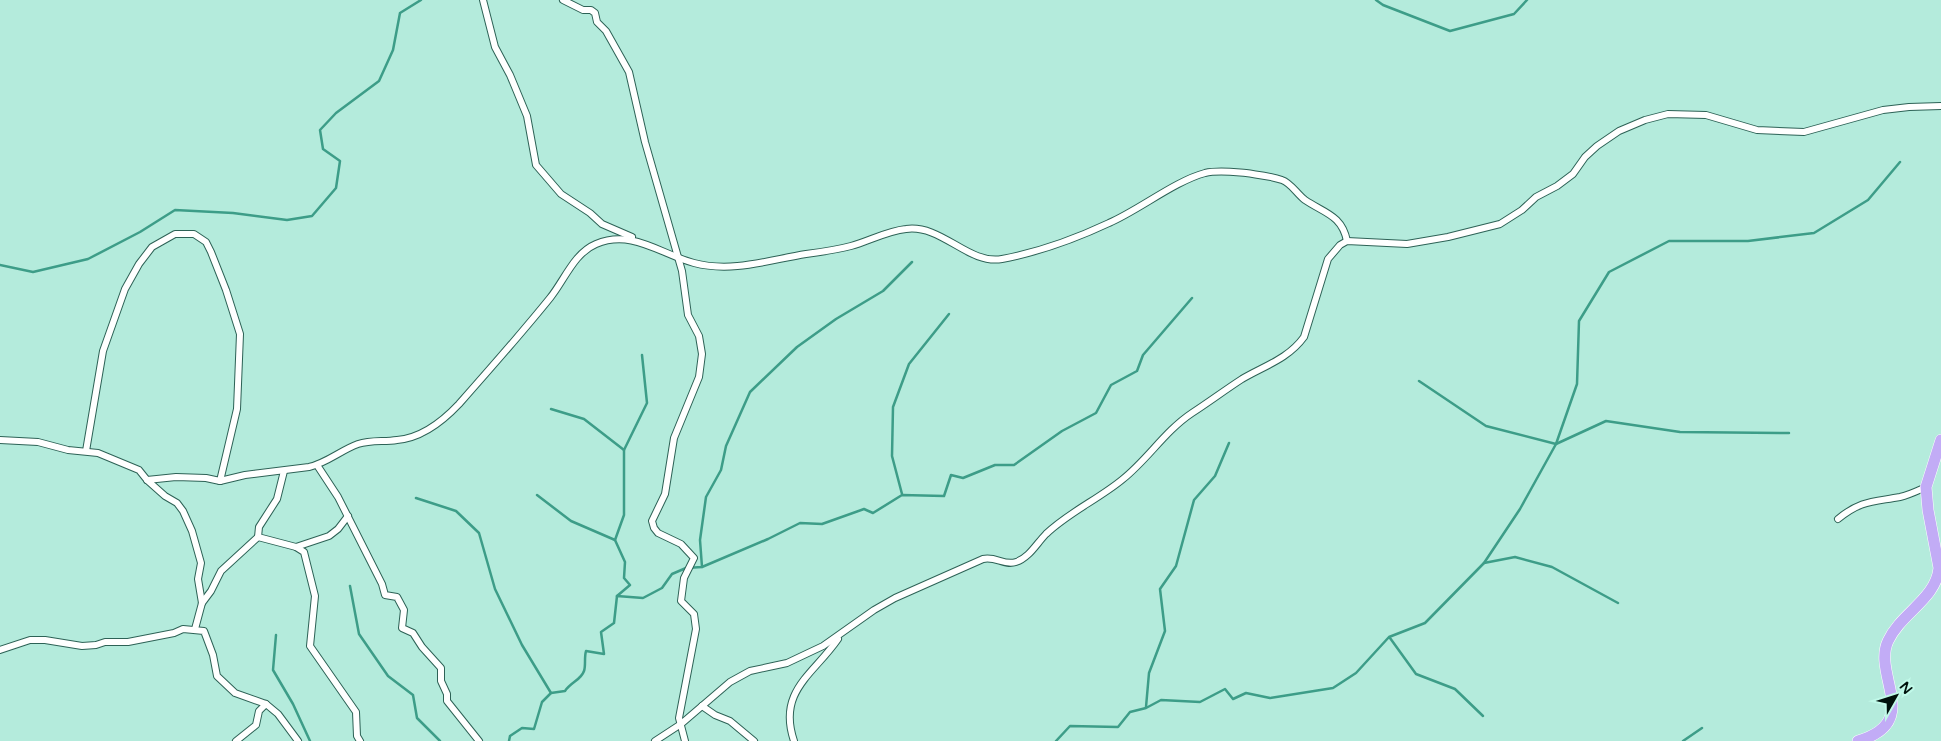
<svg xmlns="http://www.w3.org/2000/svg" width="1941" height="741" font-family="'Varela Round',sans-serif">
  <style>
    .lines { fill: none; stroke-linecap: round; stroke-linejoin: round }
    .stream { stroke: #3d9d88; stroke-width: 2.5 }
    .minor-casing { stroke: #2d6256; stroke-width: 8 }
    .trunk-casing { stroke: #fff; stroke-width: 12 }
    .minor { stroke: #fff; stroke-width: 6 }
    .trunk { stroke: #c2acf6; stroke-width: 11 }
  </style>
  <rect width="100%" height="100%" fill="#b4ebdc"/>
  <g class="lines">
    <!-- stream -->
    <g class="stream">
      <path d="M 1376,0 L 1383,5 L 1450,31 L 1514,14 L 1527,0"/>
      <path d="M 0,265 L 33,272 L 88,259 L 140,232 L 175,210 L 233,213 L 287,220 L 312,216 L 336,188 L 340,161 L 323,149 L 320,130 L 336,113 L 379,81 L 393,50 L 400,13 L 421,0"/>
      <path d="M 1419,381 L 1486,426 L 1556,444 L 1606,421 L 1680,432 L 1789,433"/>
      <path d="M 551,409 L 584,419 L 624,450"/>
      <path d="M 902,494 L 892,456 L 893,407 L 909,364 L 949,314"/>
      <path d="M 537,495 L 571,521 L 615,540"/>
      <path d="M 416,498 L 456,511 L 479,533 L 495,589 L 522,645 L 551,693"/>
      <path d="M 1484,563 L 1515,557 L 1552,567 L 1618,603"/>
      <path d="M 702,567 L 700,540 L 706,497 L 721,470 L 726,446 L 750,392 L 797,347 L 836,319 L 883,291 L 912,262"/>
      <path d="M 350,586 L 359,634 L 388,676 L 413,695 L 417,718 L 440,741"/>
      <path d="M 617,596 L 630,585 L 624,578 L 625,562 L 615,540 L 624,515 L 624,450 L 647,403 L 642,355"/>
      <path d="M 276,635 L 273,670 L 293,704 L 310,741"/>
      <path d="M 1390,638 L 1416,674 L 1455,689 L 1483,716"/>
      <path d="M 1146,707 L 1149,673 L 1165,631 L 1160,589 L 1176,566 L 1194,500 L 1215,476 L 1229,443"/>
      <path d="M 509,741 L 510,736 L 522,728 L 534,729 L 542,702 L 551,693 L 565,691 C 571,682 581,680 584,671 C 586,665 584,658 586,651 L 604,654 L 601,632 L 614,623 L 617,596 L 643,598 L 662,588 L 672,574 L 686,568 L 702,567 L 768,539 L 800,523 L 822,524 L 864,509 L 873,513 L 902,495 L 944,496 L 951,475 L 963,478 L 995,465 L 1014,465 L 1062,431 L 1096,413 L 1111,385 L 1137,371 L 1143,355 L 1192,298"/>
      <path d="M 1056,741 L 1070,726 L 1118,727 L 1130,712 L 1146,708 L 1161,700 L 1200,702 L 1225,689 L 1233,699 L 1246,693 L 1270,698 L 1333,688 L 1356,673 L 1389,637 L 1425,623 L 1484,563 L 1520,509 L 1556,444 L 1577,384 L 1579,321 L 1609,272 L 1669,241 L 1748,241 L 1814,233 L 1868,200 L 1900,162"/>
      <path d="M 1683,741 L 1702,728"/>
    </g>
    <!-- minor casing -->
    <g class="minor-casing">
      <g id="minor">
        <path d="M 483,0 L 495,47 L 510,75 L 527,116 L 536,165 L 561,194 L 590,213 L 602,224 L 632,237"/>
        <path d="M 563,0 L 583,10 L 591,10 L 595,13 L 597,22 L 606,31 L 629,72 L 645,142 L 682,271 L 688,315 L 699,336 L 702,354 L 699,377 L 674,438 L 665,494 L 652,521 L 654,528 L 658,533 L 681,544 L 694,558 L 684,578 L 681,601 L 694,614 L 696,629 L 679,718 L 685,741"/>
        <path d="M 0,440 L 38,442 L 68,450 L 98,453 L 139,470 L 147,480 L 165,496 L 177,503 L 183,511 L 192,531 L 201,563 L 198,579 L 202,603 L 195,629"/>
        <path d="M 86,451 L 103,351 L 125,289 L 139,264 L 152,247 L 175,234 L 194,234 L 206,242 L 211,252 L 226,290 L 240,334 L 237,409 L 220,481"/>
        <path d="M 317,465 L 338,497 L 382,584 L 385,595 L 397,597 L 404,610 L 402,628 L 413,633 L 422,647 L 441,668 L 441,681 L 447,694 L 447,701 L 479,741"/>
        <path d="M 284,471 L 277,499 L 259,527 L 258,537 L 296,547 L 304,552 L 315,596 L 310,646 L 356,712 L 357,736 L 360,741"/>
        <path d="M 147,480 L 176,477 L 206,478 L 220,481 L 245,475 L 309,467 C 327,463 341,450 358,444 C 371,440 384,442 397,440 C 422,438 443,421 459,404 C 490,369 521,334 550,298 C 564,281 574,253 596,244 C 632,229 660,254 694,263 C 732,273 769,260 806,254 C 821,252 836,250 851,246 C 869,241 887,231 906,229 C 942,224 968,265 1002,259 C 1039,252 1075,239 1109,223 C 1139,210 1175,181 1205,173 C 1218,170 1233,172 1246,173 C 1258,175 1271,176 1282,180 C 1291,183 1297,194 1305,200 C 1324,213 1342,215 1347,241"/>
        <path d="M 1838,519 C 1861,500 1873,502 1900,497 C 1909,495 1917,491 1926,487"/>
        <path d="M 296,547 L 329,536 L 338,529 L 348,516"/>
        <path d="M 202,603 L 211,591 L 221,571 L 258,537"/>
        <path d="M 0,650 L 30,640 L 45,640 L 82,646 L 96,645 L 105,642 L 128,642 L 174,633 L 183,629 L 204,631 L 213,655 L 217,676 L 235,693 L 266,704 L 278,714 L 298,741"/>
        <path d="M 702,706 L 715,715 L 730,721 L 754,741"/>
        <path d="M 236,741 L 256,725 L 259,711 L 266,704"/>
        <path d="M 655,741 L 681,724 L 730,682 L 750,671 L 787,663 L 806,654 L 823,646 L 874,610 L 895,598 L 983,559 C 996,556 1004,566 1016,562 C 1029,558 1037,543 1046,534 C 1069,512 1099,499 1123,479 C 1148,459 1165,431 1192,413 C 1209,402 1225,390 1242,379 C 1264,366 1288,359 1304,337 L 1328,259 L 1340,245 L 1347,241 L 1407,244 L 1448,237 L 1500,224 L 1522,210 L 1536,197 L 1557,186 L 1573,174 L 1585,157 L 1597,146 L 1619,131 L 1645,120 L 1668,114 L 1706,115 L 1757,130 L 1804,132 L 1883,110 L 1909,107 L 1941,106"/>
        <path d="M 794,741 C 777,691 814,674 838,639"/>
      </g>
    </g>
    <!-- trunk casing -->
    <g class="trunk-casing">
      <path id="trunk" d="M 1858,741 C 1923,722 1872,675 1888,641 C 1901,613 1936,599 1939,568 L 1928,510 L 1926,487 L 1941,440"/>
    </g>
    <!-- minor -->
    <use href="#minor" class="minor"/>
    <!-- trunk -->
    <use href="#trunk" class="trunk"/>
  </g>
  <!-- north arrow -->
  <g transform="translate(1896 696) rotate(51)" stroke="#c1f9e9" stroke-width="4" paint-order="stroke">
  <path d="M0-4L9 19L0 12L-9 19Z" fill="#00110c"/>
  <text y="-8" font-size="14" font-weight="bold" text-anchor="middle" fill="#00110c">N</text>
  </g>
</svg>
